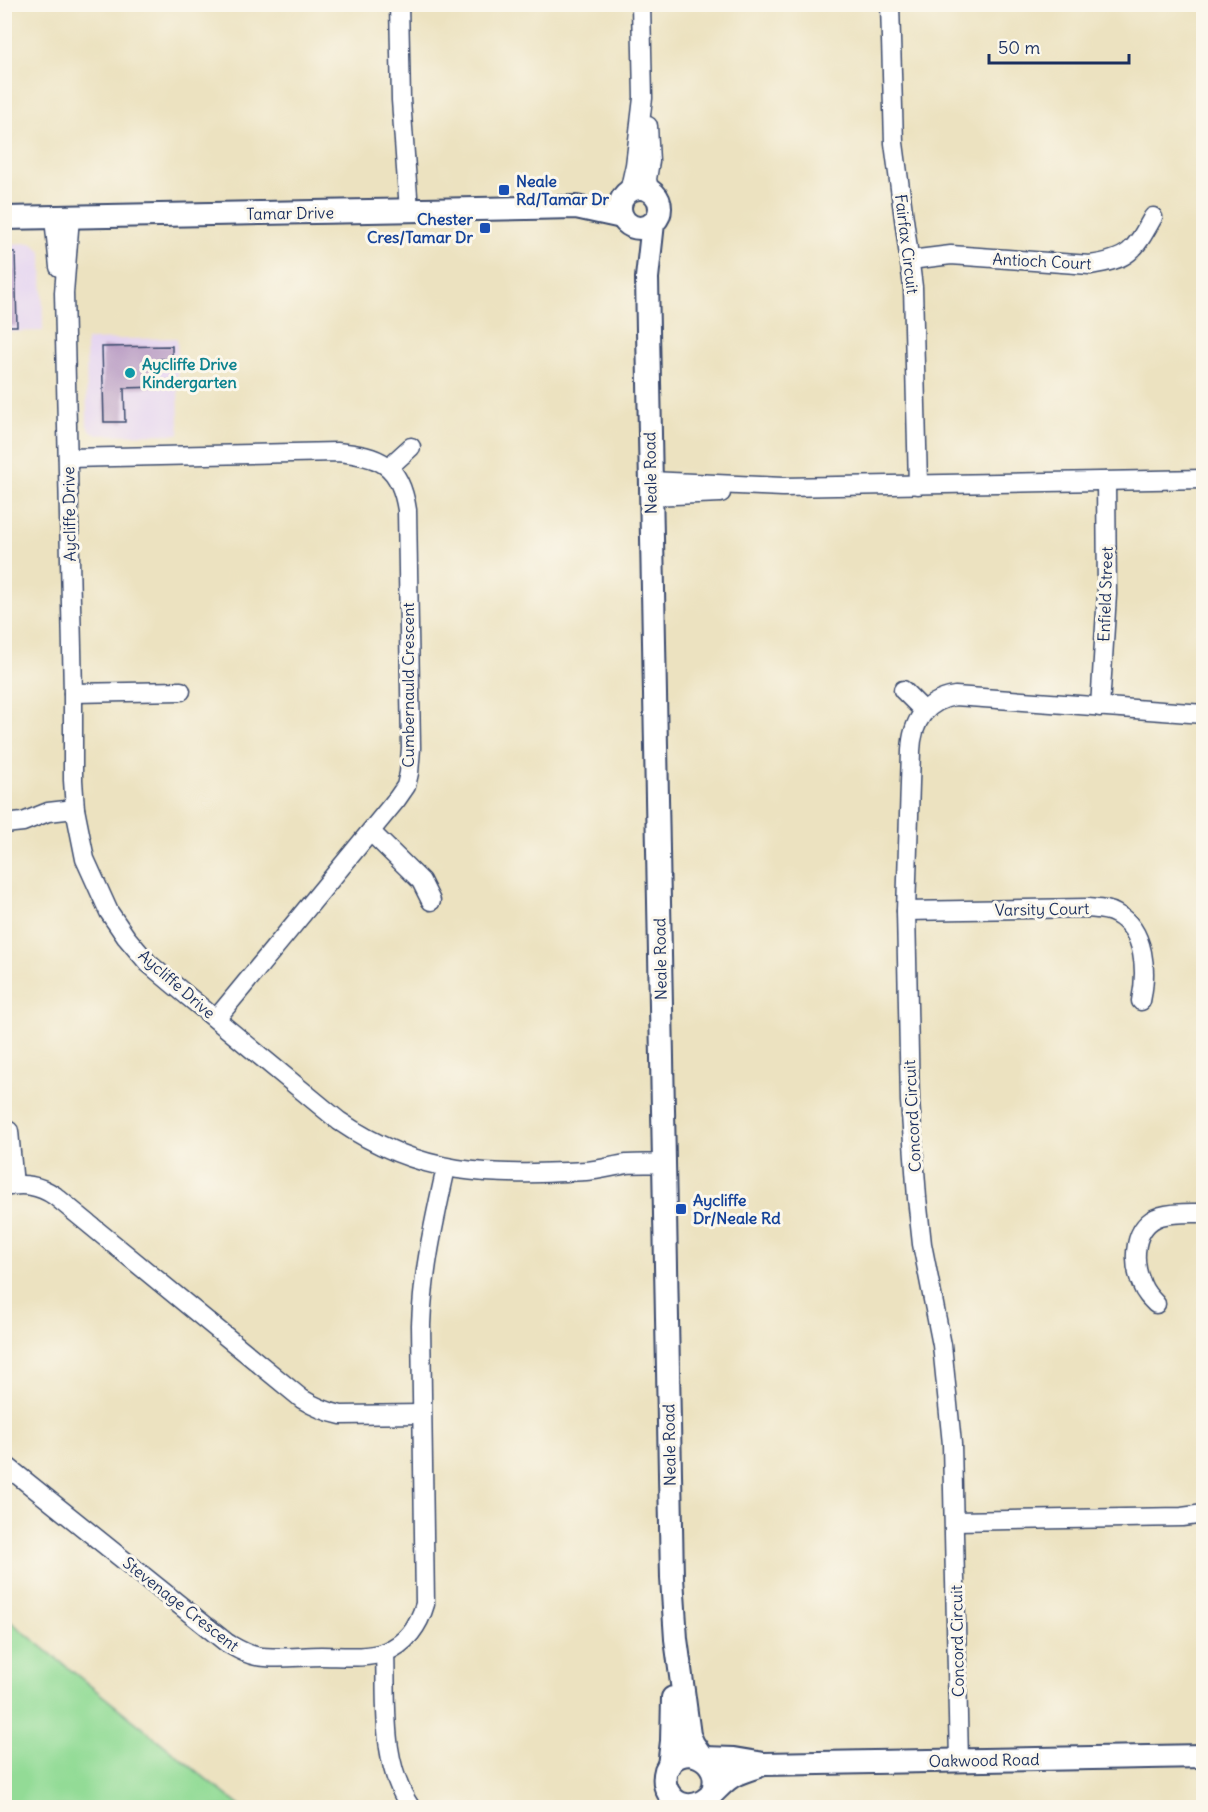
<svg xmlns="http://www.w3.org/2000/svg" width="1208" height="1812" font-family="Delius,sans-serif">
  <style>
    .built { fill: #e4d3f1 }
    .green { fill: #93db96; stroke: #57857a; stroke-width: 1.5 }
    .building { fill: #b79ac3 }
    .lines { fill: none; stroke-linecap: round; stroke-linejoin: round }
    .minor-casing { stroke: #3a4a6d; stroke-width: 21 }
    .tertiary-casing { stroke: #3a4a6d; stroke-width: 26 }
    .minor { stroke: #fff; stroke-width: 18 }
    .tertiary { stroke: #fff; stroke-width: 22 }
    .transit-dot { fill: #1a4fb4; stroke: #fbf7ec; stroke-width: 2 }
    .culture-dot { fill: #0f9aa8; stroke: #fbf7ec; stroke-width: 2 }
    .labels { text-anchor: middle; stroke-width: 6; stroke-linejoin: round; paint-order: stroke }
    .transit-label { font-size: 16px; font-weight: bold; fill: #164399; stroke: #fbf7ec; text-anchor: start }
    .street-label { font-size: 16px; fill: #1b2f5e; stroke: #fbf7ec }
    .culture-label { font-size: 16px; font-weight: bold; fill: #0d838f; stroke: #fbf7ec; text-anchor: start }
  </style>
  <rect width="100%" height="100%" fill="#fbf7ec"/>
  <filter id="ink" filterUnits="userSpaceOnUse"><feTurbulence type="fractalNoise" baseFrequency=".0167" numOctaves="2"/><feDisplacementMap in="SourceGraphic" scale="12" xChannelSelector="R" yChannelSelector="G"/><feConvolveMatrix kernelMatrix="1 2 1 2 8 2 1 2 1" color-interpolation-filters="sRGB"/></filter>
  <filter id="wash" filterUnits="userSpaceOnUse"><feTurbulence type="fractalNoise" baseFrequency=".008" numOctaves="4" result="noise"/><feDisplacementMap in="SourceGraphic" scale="24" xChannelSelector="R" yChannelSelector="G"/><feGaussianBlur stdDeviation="1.35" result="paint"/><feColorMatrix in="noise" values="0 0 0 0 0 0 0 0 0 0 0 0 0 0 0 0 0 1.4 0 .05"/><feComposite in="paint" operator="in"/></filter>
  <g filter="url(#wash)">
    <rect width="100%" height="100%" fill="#ece2c0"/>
    <!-- built -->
    <g class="built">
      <path d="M 30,243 L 34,244 L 42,253 L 43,331 L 5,332 L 4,244 Z"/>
      <path d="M 177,338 L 179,434 L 97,435 L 93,433 L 87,426 L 86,340 Z"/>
    </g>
    <!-- green -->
    <path class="green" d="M 5,1617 L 241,1807 L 5,1807 Z"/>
    <g id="blocks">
      <!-- building -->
      <g class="building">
        <path d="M 4,252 L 15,252 L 17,326 L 4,326 Z"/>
        <path d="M 172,346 L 172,359 L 158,359 L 158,387 L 124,388 L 125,422 L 104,422 L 102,347 Z"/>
      </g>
    </g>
  </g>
  <g filter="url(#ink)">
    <use href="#blocks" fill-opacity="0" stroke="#3a4a6d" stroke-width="1.5"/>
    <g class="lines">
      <!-- minor casing -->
      <g class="minor-casing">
        <g id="minor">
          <path d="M 399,4 L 401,100 L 409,210"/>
          <path d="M 890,4 L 894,143 L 913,287 L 918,485"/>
          <path d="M 648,126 L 650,161 L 647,179 L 649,190"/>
          <path d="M 629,192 L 635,165 L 643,98 L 641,4"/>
          <path d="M 70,217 L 64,293 L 73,693 L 73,780 L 75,809 L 85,859 L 109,912 L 126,937 L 148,963 L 173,984 L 339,1121 C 421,1177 490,1176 586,1171 C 600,1170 613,1166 627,1164 C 639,1163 652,1164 664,1163"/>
          <path d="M 54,218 L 59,267"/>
          <path d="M 910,260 L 951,255 L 1090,265 C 1130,259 1134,251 1153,217"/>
          <path d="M 68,458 L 337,452 C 380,456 400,464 407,510 L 411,748 L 409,773 L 406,786 L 397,799 L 216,1019"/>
          <path d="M 389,467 L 411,447"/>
          <path d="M 650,481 L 783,487 L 1204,479"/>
          <path d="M 651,496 L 721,493"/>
          <path d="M 903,690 L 924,711"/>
          <path d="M 73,693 L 181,691"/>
          <path d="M 1100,707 L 1107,594 L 1106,481"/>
          <path d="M 4,824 L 23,822 L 48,812 L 75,809"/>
          <path d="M 371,832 L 421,881 L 431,901"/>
          <path d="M 906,911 L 1088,908 C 1098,909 1108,909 1116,914 C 1146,930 1147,972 1141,1001"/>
          <path d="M 9,1131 L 14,1185"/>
          <path d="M 4,1187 C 24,1183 39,1185 55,1196 L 302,1399 C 315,1407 327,1412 341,1415 L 422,1414"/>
          <path d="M 1156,1304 C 1150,1298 1145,1293 1142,1285 C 1132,1262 1132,1225 1161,1216 C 1174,1212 1190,1213 1204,1213"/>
          <path d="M 4,1464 L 227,1643 C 236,1648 245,1654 256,1656 C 277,1660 300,1656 321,1656 C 341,1656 366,1659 385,1652 C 406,1644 419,1625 425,1604 L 421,1325 C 423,1270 434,1222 446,1168"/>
          <path d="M 955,1521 L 1182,1517 L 1204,1514"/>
          <path d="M 385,1652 C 387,1703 380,1763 411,1808"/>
          <path d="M 959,1761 L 952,1444 L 942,1345 L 922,1244 L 917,1198 L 910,1101 L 906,911 L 911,751 C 912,722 925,701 955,696 L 1204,714"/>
        </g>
      </g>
      <!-- tertiary casing -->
      <g class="tertiary-casing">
        <g id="tertiary">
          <circle cx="640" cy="208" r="20"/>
          <path d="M 4,218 L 576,207 L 622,217"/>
          <path d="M 653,223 L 647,278 L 672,1578 L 676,1639 L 689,1735 L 693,1744 L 702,1757"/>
          <path d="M 704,1758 L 734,1759 L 764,1764 L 1204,1756"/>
          <path d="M 669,1766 L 672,1741 L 673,1698"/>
          <path d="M 712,1793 C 726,1758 679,1739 666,1770 C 664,1777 664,1785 668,1792 C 672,1799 678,1804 686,1805 C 706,1808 716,1786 731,1777 C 740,1771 751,1769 761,1765"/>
        </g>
      </g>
      <!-- minor -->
      <use href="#minor" class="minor"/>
      <!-- tertiary -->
      <use href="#tertiary" class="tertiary"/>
    </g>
  </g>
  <!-- markers -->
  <g class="transit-dot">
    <rect x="498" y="184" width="12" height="12" rx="3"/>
    <rect x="479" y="222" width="12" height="12" rx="3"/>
    <rect x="675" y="1203" width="12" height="12" rx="3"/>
  </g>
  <circle class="culture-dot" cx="130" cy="373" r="6"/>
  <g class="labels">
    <!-- transit labels -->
    <g class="transit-label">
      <text x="516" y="187">Neale<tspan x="516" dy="18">Rd/Tamar Dr</tspan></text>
      <text x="473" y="225" text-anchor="end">Chester<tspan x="473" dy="18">Cres/Tamar Dr</tspan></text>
      <text x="693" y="1206">Aycliffe<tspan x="693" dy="18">Dr/Neale Rd</tspan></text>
    </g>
    <!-- street labels -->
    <g class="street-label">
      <text transform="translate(290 213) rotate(-1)" y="6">Tamar Drive</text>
      <text transform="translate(907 244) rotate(83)" y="6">Fairfax Circuit</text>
      <text transform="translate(1042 261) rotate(3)" y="6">Antioch Court</text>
      <text transform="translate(650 473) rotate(-91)" y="6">Neale Road</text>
      <text transform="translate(69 514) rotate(-91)" y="6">Aycliffe Drive</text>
      <text transform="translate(1105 594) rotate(-88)" y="6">Enfield Street</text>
      <text transform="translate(408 685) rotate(-90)" y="6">Cumbernauld Crescent</text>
      <text transform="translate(1042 909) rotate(-1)" y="6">Varsity Court</text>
      <text transform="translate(660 959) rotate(-91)" y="6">Neale Road</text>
      <text transform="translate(177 984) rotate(41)" y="6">Aycliffe Drive</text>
      <text transform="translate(912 1116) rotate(-93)" y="6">Concord Circuit</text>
      <text transform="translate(669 1445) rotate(-91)" y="6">Neale Road</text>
      <text transform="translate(181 1604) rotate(38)" y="6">Stevenage Crescent</text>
      <text transform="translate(957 1641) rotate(-91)" y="6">Concord Circuit</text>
      <text transform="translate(984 1760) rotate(-1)" y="6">Oakwood Road</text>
    </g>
    <!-- culture labels -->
    <g class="culture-label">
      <text x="142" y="370">Aycliffe Drive<tspan x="142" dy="18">Kindergarten</tspan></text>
    </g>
  </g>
  <!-- margin -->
  <rect width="1208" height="1812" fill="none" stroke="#fbf7ec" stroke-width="24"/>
  <!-- scale -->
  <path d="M989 54v9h140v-9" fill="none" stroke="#1b2f5e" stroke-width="3"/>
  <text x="998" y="54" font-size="18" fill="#1b2f5e" stroke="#fbf7ec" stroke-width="4.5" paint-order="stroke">50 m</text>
</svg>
